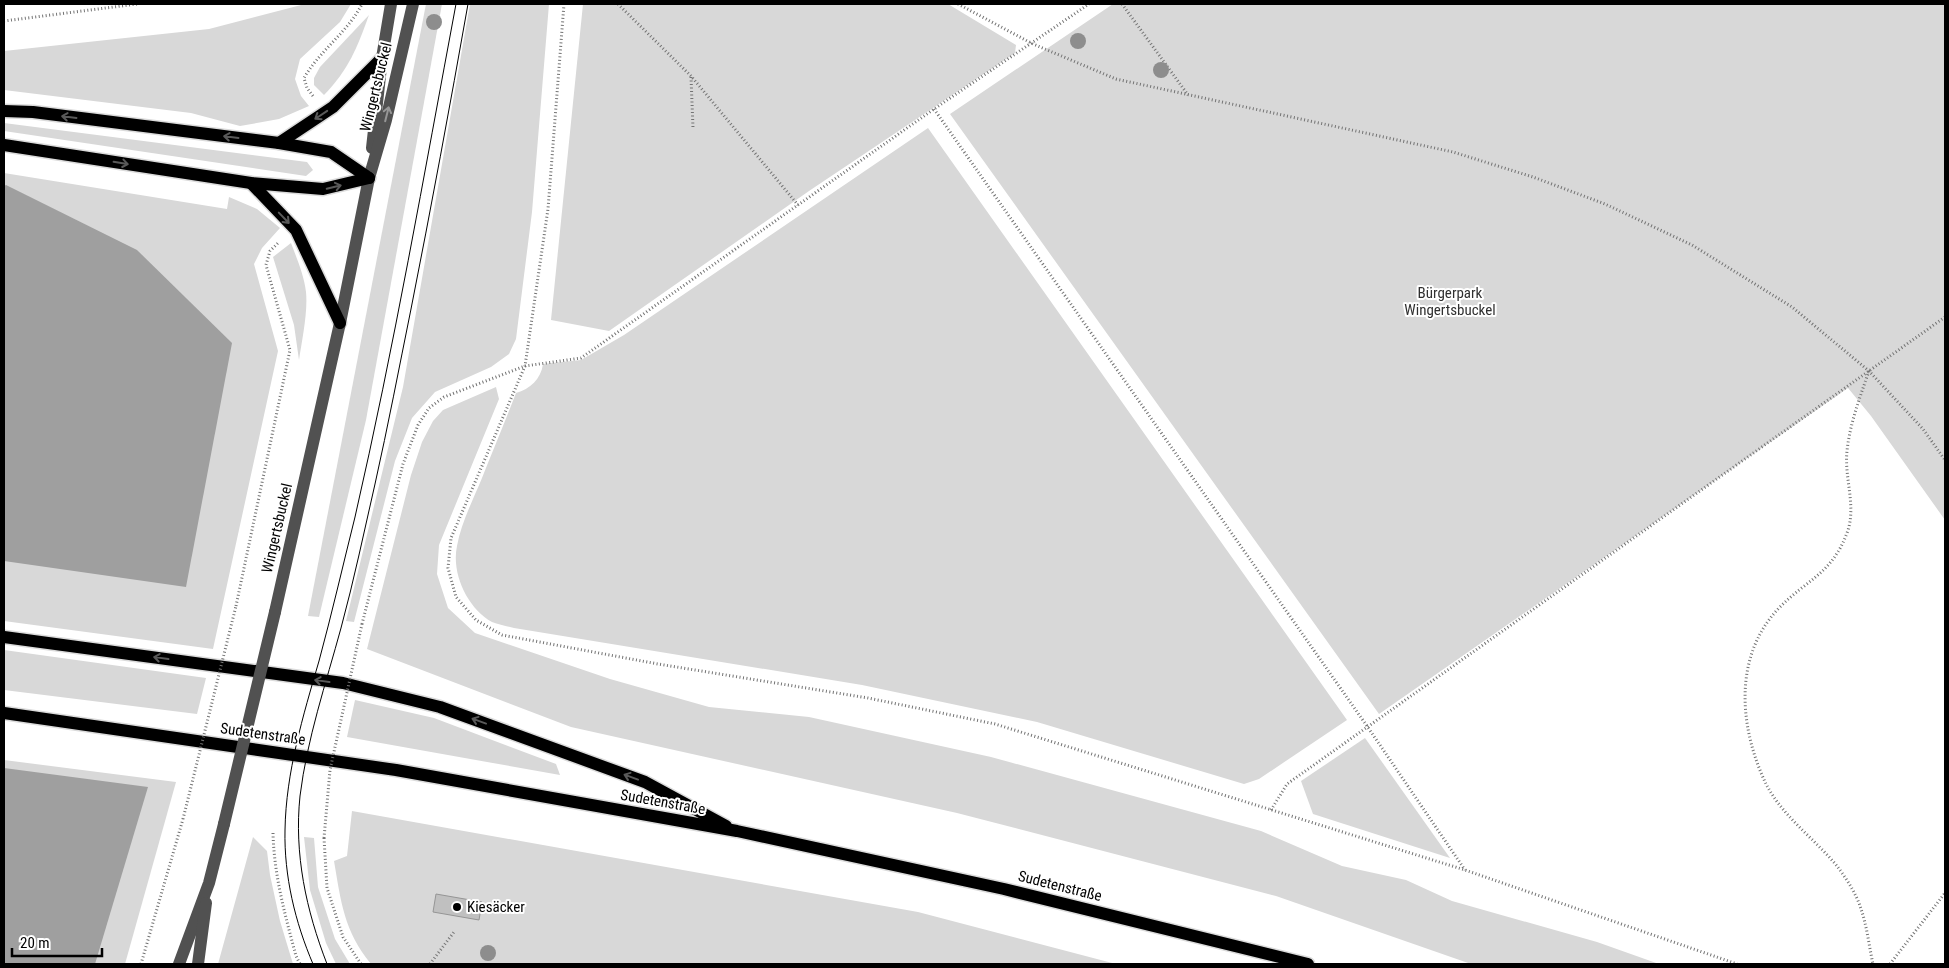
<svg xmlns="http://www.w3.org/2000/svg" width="1949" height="968" font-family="'Roboto Condensed',sans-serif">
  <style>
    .green { fill: #d8d8d8 }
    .water { fill: #9f9f9f }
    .building { fill: #c0c0c0; stroke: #959595 }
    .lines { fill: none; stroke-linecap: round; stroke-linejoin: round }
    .major-casing { stroke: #dbdbdb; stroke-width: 15 }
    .path { stroke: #737373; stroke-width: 3; stroke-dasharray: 1 2.5; stroke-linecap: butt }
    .minor { stroke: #515151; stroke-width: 12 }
    .major { stroke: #000; stroke-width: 12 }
    .tram { stroke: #000; stroke-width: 1 }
    .path-bridge { stroke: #737373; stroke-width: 3; stroke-dasharray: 1 2.5; stroke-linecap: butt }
    .minor-bridge { stroke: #515151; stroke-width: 12 }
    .tree { fill: #8d8d8d }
    .oneway { stroke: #979797 }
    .oneway2 { stroke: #595959 }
    .poi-dot { fill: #000; stroke: #fff; stroke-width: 2 }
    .labels { text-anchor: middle; stroke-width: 4; stroke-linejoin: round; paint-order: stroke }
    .street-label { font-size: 15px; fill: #000; stroke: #fff }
    .park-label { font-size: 15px; fill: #2f2f2f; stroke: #fff }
    .poi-label { font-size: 15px; fill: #000; stroke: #fff; text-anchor: start }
  </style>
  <rect width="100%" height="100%" fill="#fff"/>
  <!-- green -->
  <g class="green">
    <path d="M 305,4 L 351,4 L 340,22 L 300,59 L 295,79 L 301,96 L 309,106 L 279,119 L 240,126 L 191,113 L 4,90 L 4,51 L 209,29 Z"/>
    <path d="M 426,4 L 442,4 L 366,420 L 319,617 L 308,616 Z"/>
    <path d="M 470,4 L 549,4 L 532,212 L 516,339 L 509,354 L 491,367 L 435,392 L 412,418 L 395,461 L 354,622 L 346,621 L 403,387 Z"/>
    <path d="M 583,4 L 948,4 L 1016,45 L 1015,53 L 809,191 L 609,331 L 551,320 Z"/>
    <path d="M 1113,4 L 1945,4 L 1945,520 L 1871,416 L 1848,388 L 1379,714 L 950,114 Z"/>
    <path d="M 369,15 C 357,48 349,69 324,95 L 314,85 L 314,78 L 320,67 Z"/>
    <path d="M 4,123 L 307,162 L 313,170 L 306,176 L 4,131 Z"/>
    <path d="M 928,128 L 1347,720 L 1259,779 L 1244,784 L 1037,722 L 862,685 L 514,628 C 507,626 499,625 492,622 C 468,609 451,574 457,546 C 461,523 473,500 482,478 C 493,450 505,422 516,393 C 530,389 541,379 543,364 L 581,360 L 624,335 Z"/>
    <path d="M 4,173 L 227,209 L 229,197 L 257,209 L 280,228 L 262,248 L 254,264 L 278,351 L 213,649 L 4,621 Z"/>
    <path d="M 291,243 C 297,259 304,275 306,292 C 308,312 302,340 299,360 L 294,325 L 273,257 Z"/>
    <path d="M 496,387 L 499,399 L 439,545 L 437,574 L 448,608 L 475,633 L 610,679 L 709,707 L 809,717 L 991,757 L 1261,831 L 1342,866 L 1406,880 L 1452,901 L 1597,942 L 1659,964 L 1471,964 L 1276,896 L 957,813 L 571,727 L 367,649 L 411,475 L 422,442 L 433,421 L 443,410 Z"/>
    <path d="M 4,650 L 206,678 L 197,714 L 4,690 Z"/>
    <path d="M 355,700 L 434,718 L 556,764 L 560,775 L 347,737 Z"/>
    <path d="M 1365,738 L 1450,858 L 1313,814 L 1301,781 Z"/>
    <path d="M 4,760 L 176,782 L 125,964 L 4,964 Z"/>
    <path d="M 352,811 L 918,912 L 1116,964 L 371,964 C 344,931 341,902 334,861 L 347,856 Z"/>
    <path d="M 253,837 L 267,851 L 270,875 L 280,921 L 293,964 L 218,964 Z"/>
    <path d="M 304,837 L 314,838 L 318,887 L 335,939 L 350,964 L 336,964 L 326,943 L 310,890 Z"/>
  </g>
  <!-- water -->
  <g class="water">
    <path d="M 6,185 L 137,250 L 232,343 L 186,587 L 4,561 L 4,186 Z"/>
    <path d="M 4,768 L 148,787 L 95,964 L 4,964 Z"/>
  </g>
  <!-- building -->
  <path class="building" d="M 436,894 L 482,902 L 479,920 L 433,912 Z"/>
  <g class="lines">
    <!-- major casing -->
    <g class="major-casing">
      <g id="major">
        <path d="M 4,111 L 33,112 L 279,143 L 331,152 L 369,178"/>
        <path d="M 279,143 L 333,107 L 382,58"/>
        <path d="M 4,145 L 251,183 L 323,189 L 369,178"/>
        <path d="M 251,183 L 296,230 L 340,323"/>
        <path d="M 4,637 L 343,683 L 440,707 L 645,782 L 726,826"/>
        <path d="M 4,713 L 396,770 L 737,831 L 1004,889 L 1308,964"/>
      </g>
    </g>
    <!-- path -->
    <g class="path">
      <path d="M 564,4 L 548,209 L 525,366 L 451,538 L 448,568 L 456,597 L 476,620 L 502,635 L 658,664 L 868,698 L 995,724 L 1465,870 L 1737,964"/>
      <path d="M 618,4 L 691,76 L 798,205"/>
      <path d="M 958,4 L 1033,44 L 1116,79 L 1453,152 L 1533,177 L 1605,204 L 1692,245 L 1792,307 L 1869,371 L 1923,429 L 1945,460"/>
      <path d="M 1122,4 L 1188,95"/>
      <path d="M 4,21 L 137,4"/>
      <path d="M 691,77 L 693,128"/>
      <path d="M 313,96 L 307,88 L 304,78 C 320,50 348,32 362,4"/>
      <path d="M 934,109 L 1367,726 L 1465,870"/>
      <path d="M 1869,371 C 1860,397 1850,423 1847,451 C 1844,478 1857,507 1847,533 C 1832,574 1806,580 1779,608 C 1733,656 1739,727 1766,784 C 1783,817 1814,838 1837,866 C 1846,878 1857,895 1861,909 C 1867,926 1869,946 1873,964"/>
      <path d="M 236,606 L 290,350 L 266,265 L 270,251 L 278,243"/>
      <path d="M 362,624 L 403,464 L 418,425 L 429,408 L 444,397 L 525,366 L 581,358 L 934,109 L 1089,4"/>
      <path d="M 1271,810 L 1287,784 L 1945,317"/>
      <path d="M 273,833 C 274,875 285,915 296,956 L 300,964"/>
      <path d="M 324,838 L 327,888 L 343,937 L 361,964"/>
      <path d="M 141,964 L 183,819"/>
      <path d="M 430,964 L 454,932"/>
      <path d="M 1890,964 L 1945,893"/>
    </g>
    <!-- minor -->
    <g class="minor">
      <path d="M 372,148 L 382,58 L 391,4"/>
      <path d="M 275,612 L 340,323 L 369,178 L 386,120 L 413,4"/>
      <path d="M 179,964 L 209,883 L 224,824"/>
      <path d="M 198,964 L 206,903"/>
    </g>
    <!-- major -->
    <use href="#major" class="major"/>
    <!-- tram -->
    <g class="tram">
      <path d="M 313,964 C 295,922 284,876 285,830 C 286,772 303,716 319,661 C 332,613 343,565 355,517 C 394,347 424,175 456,4"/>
      <path d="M 327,964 C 306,910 294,854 300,796 C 307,739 326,683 341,628 C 354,580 364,532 375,484 C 388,426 399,368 411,309 C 431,208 450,106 468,4"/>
    </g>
    <!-- path-bridge -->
    <g class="path-bridge">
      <path d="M 183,819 L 236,606"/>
      <path d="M 324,838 L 330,770 L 362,624"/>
    </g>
    <!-- minor-bridge -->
    <path class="minor-bridge" d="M 224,824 L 275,612"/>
  </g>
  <!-- trees -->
  <g class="tree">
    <circle cx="434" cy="22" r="8"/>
    <circle cx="1078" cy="41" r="8"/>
    <circle cx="1161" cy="70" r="8"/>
    <circle cx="488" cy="953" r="8"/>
  </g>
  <!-- one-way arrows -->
  <defs><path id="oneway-shaft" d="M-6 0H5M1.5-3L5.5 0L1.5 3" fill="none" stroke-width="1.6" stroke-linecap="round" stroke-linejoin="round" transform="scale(1.25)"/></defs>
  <use class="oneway" href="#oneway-shaft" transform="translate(387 114) rotate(-76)"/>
  <g class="oneway2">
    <use href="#oneway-shaft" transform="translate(321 115) rotate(146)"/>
    <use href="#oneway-shaft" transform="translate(69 117) rotate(-173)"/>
    <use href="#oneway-shaft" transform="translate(231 137) rotate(-173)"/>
    <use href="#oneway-shaft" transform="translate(121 163) rotate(9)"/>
    <use href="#oneway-shaft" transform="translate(334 187) rotate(-14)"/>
    <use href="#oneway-shaft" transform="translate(284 218) rotate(46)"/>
    <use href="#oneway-shaft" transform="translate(161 658) rotate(-172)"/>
    <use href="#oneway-shaft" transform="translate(322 681) rotate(-172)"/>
    <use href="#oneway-shaft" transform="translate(479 721) rotate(-160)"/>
    <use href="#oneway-shaft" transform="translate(631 777) rotate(-160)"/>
  </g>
  <!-- markers -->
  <circle class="poi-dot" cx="457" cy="907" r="5"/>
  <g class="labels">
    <!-- street labels -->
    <g class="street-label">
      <text transform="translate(376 87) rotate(-76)" y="5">Wingertsbuckel</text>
      <text transform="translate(277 528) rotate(-77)" y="5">Wingertsbuckel</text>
      <text transform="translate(263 734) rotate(8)" y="5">Sudetenstraße</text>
      <text transform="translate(663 802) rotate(10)" y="5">Sudetenstraße</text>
      <text transform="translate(1060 886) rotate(14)" y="5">Sudetenstraße</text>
    </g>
    <!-- park labels -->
    <g class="park-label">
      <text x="1450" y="298">Bürgerpark<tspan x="1450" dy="17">Wingertsbuckel</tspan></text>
    </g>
    <!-- poi labels -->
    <g class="poi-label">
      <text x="467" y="912">Kiesäcker</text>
    </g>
  </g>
  <!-- border -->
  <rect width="1949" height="968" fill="none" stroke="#000000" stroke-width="10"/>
  <!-- scale -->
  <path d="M12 948v8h90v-8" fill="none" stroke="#000000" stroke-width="2.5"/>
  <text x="20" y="948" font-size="15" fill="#000000" stroke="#ffffff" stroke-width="4" paint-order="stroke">20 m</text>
</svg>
